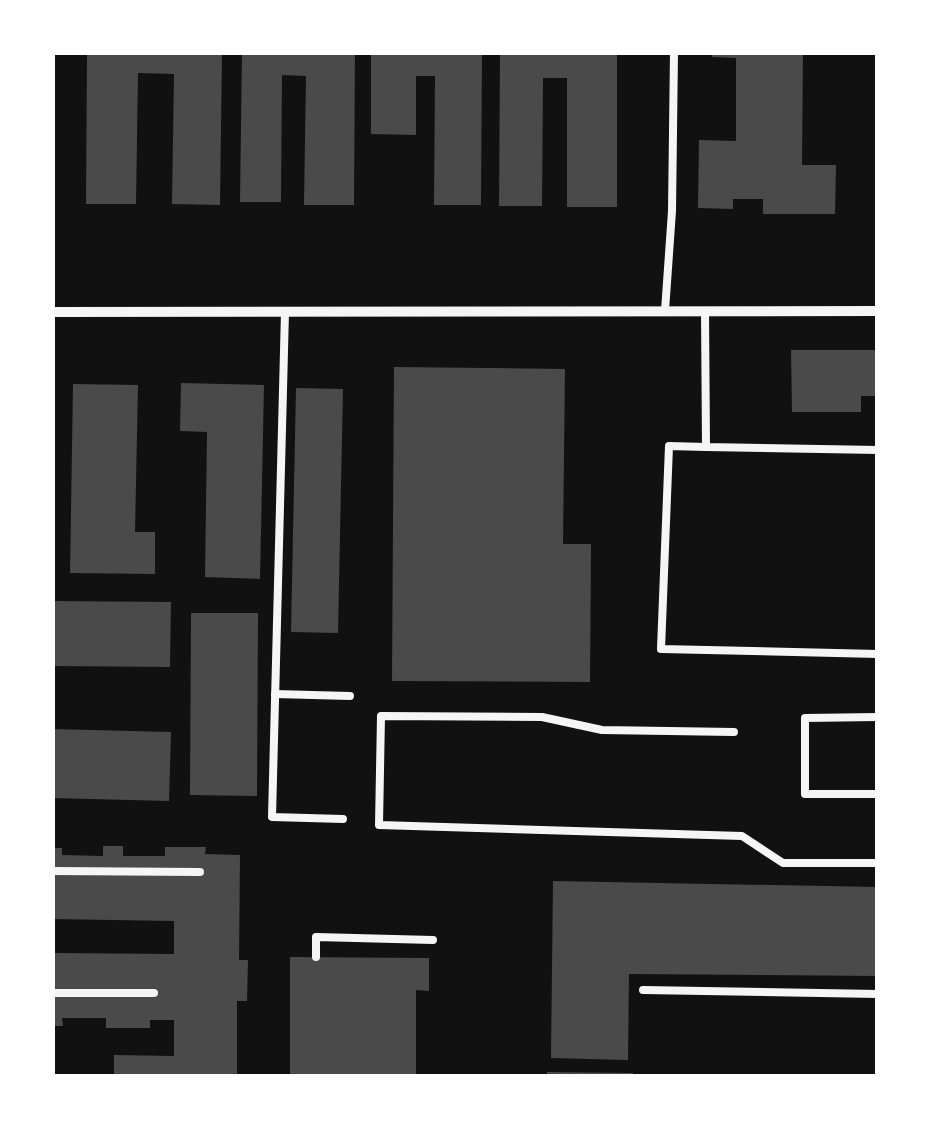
<svg xmlns="http://www.w3.org/2000/svg" width="930" height="1129" font-family="Lato,sans-serif">
  <style>
    .building { fill: #4a4a4a }
    .lines { fill: none; stroke-linecap: round; stroke-linejoin: round }
    .service { stroke: #f5f5f5; stroke-width: 8 }
    .minor { stroke: #f5f5f5; stroke-width: 10 }
  </style>
  <rect width="100%" height="100%" fill="#111"/>
  <!-- building -->
  <g class="building">
    <path d="M 87,52 L 222,52 L 220,205 L 172,204 L 174,74 L 138,73 L 136,204 L 86,204 Z"/>
    <path d="M 242,52 L 355,52 L 354,205 L 304,205 L 306,76 L 282,75 L 281,202 L 240,202 Z"/>
    <path d="M 371,52 L 482,52 L 481,205 L 434,205 L 435,76 L 416,76 L 416,135 L 371,134 Z"/>
    <path d="M 500,52 L 617,52 L 617,207 L 567,207 L 567,78 L 543,78 L 542,206 L 499,206 Z"/>
    <path d="M 712,52 L 803,52 L 802,165 L 836,165 L 835,214 L 763,214 L 763,199 L 733,199 L 733,209 L 698,208 L 699,140 L 736,141 L 736,58 L 712,57 Z"/>
    <path d="M 791,350 L 878,350 L 878,396 L 861,396 L 861,412 L 792,412 Z"/>
    <path d="M 394,367 L 565,369 L 563,544 L 591,544 L 590,682 L 392,681 Z"/>
    <path d="M 181,383 L 264,385 L 260,579 L 205,577 L 207,432 L 180,431 Z"/>
    <path d="M 73,384 L 138,385 L 135,532 L 155,532 L 155,574 L 70,573 Z"/>
    <path d="M 296,388 L 343,389 L 338,633 L 291,632 Z"/>
    <path d="M 52,601 L 171,602 L 170,667 L 52,666 Z"/>
    <path d="M 191,613 L 258,613 L 257,796 L 190,795 Z"/>
    <path d="M 52,729 L 171,732 L 169,801 L 52,798 Z"/>
    <path d="M 103,846 L 123,846 L 123,856 L 165,856 L 165,847 L 206,847 L 205,854 L 240,855 L 239,960 L 248,960 L 247,1001 L 237,1001 L 237,1076 L 114,1076 L 114,1055 L 174,1056 L 174,1020 L 150,1020 L 150,1028 L 106,1028 L 106,1018 L 62,1018 L 63,1026 L 52,1026 L 52,953 L 174,954 L 174,921 L 52,919 L 52,848 L 62,848 L 62,855 L 103,856 Z"/>
    <path d="M 553,881 L 878,887 L 878,976 L 629,974 L 628,1060 L 551,1058 Z"/>
    <path d="M 290,957 L 429,958 L 429,991 L 416,990 L 416,1076 L 290,1076 Z"/>
    <path d="M 547,1072 L 633,1073 L 633,1076 L 547,1076 Z"/>
  </g>
  <g class="lines">
    <!-- service -->
    <g class="service">
      <path d="M 665,311 L 672,211 L 674,52"/>
      <path d="M 705,311 L 706,447 L 878,450"/>
      <path d="M 285,312 L 272,817 L 343,819"/>
      <path d="M 706,447 L 669,446 L 661,649 L 878,654"/>
      <path d="M 275,694 L 350,696"/>
      <path d="M 878,717 L 805,718 L 805,794 L 878,794"/>
      <path d="M 734,732 L 602,730 L 542,717 L 381,716 L 379,825 L 742,836 L 783,863 L 878,863"/>
      <path d="M 52,871 L 200,872"/>
      <path d="M 316,957 L 316,937 L 433,940"/>
      <path d="M 643,990 L 878,994"/>
      <path d="M 52,993 L 154,993"/>
    </g>
    <!-- minor -->
    <path class="minor" d="M 52,312 L 878,311"/>
  </g>
  <!-- border -->
  <rect width="930" height="1129" fill="none" stroke="#ffffff" stroke-width="110"/>
</svg>
